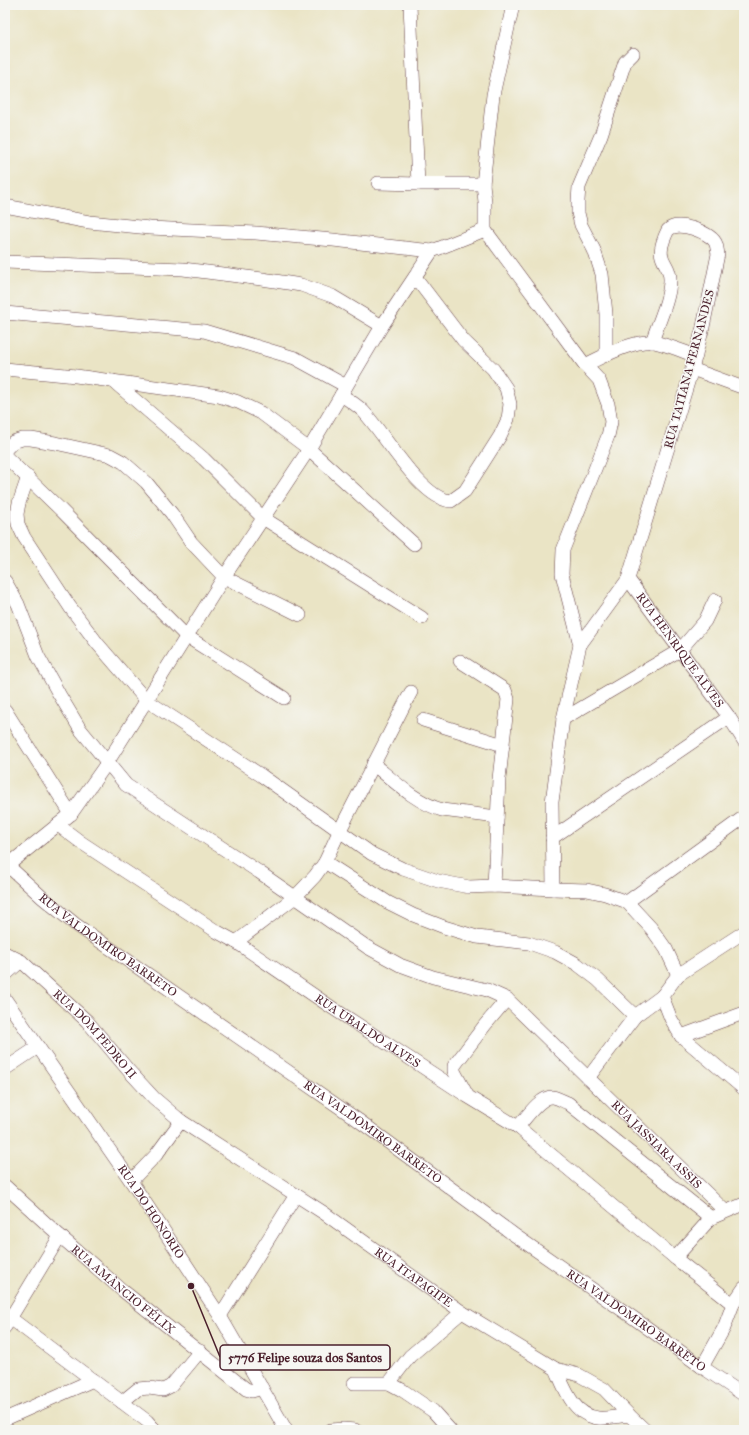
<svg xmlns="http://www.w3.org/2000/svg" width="749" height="1435" font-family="'IM FELL Great Primer',serif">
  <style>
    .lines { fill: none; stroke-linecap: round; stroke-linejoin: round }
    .minor-casing { stroke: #623d42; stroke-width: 14 }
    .minor { stroke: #fff; stroke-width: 13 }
    .labels { text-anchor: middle; stroke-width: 3; stroke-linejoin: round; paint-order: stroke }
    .street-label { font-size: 12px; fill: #4a1f2b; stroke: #f6f6f2 }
    .leader { fill: none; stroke: #4a1f2b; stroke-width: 1.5 }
    .callout-dot { fill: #4a1f2b; stroke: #f6f6f2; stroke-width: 1.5 }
    .callout { fill: #f6f6f2; stroke: #4a1f2b; stroke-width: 1.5 }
    .callout-label { font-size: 13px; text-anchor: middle; font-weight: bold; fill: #4a1f2b }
  </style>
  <rect width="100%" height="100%" fill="#f6f6f2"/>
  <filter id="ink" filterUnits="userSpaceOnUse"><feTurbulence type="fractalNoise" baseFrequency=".025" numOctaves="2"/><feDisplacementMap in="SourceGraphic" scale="8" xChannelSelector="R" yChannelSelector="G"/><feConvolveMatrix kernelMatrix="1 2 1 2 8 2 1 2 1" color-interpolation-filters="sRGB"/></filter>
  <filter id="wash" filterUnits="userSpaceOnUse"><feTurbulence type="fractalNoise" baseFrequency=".012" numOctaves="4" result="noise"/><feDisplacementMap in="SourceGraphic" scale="16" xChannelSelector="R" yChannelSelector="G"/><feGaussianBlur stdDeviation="0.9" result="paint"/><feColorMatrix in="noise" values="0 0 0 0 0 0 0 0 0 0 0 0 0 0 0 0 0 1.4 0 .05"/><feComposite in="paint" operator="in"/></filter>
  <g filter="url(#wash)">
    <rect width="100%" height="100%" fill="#eae4c5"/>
  </g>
  <g filter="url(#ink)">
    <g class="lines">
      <!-- minor casing -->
      <g class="minor-casing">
        <g id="minor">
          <path d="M 410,5 L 418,184"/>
          <path d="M 513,5 L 493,95 L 483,184 L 485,202 L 485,230 L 585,365 L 599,380 L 608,404 L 611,422 L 608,436 L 563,550 L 562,574 L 580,645"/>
          <path d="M 378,183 L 418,184 L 483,184"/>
          <path d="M 5,206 L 89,222 L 150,228 L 256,233 L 333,240 L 432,251"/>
          <path d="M 5,262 L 183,269 L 262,279 L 301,285 L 332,296 L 382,326"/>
          <path d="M 5,313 L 204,331 L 295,358 L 346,386"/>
          <path d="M 652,342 C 658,323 670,299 670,280 C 671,263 655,262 664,239 C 665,236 667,232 668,230 C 678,220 709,232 715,242 C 717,245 717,250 718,254 L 703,327 L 692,369 L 628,579 L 580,645 L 563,719 L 552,802 L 553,889 L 587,890 L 605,894 L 627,902 L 651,928 L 666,949 L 678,975"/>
          <path d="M 606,354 L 606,314 L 602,274 L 594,250 L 581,225 L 578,213 L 578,201 L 579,187 L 601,135 L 625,62 L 633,54"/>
          <path d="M 585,365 C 602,357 635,339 654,342 C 668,345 682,351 696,356"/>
          <path d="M 5,369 L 76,376 L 219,396 L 238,402 L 261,413 L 309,449 L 414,544"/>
          <path d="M 692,369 L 744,388"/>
          <path d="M 113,381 L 204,459 L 263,518 L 422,618"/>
          <path d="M 341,395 C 349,400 357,405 363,411 C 384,433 421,499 451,501 L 465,491 L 500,436 L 508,419 L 510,404 L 506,388 L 493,369 L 463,340 L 415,277"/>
          <path d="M 5,452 L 6,449 L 13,442 L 22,439 L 31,439 L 55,443 L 110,455 L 123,462 L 146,482 L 172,514 L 191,542 L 224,577 L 300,615"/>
          <path d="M 5,454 L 6,457 L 61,510 L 186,636 L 284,698"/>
          <path d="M 28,477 L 19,503 L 17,514 L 18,524 L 24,537 L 70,607 L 97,643 L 146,700 L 262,776 L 372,854 L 403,869 L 438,881 L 469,887 L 494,886 L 553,889"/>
          <path id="s1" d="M 628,579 L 729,717 L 744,741"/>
          <path id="s2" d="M 5,581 L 18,604 L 38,656 L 59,694 L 80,729 L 126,785 L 259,872 L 367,947 L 400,965 L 433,977 L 487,990 L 507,999 L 725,1211"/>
          <path d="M 460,661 L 505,690 L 508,699 L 499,779 L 494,886"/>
          <path d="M 5,710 L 71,814"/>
          <path d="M 563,719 L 680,650 L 705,621 L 715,600"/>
          <path d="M 423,720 L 503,745"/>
          <path d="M 373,764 C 394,781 415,802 442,810 L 497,817"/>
          <path id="s3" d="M 58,825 L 82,843 L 216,931 L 236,942 L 331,1007 L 467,1096 L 518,1127 L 675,1258 L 711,1218 L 744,1204"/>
          <path d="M 552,838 L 729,717"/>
          <path d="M 325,862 L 387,902 L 413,915 L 444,927 L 477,937 L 529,943 L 555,952 L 577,964 L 598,980 L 635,1016"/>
          <path id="s4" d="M 5,863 L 43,898 L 75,924 L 358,1120 L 513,1234 L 635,1319 L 702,1367 L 744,1395"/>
          <path d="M 5,870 L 7,866 L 71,814 L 107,763 L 224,577 L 309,449 L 382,326 L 432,251 L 485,230"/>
          <path d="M 627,902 L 744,817"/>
          <path d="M 236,942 L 295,897 L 315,876 L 325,862 L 339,832 L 403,707 L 411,692"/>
          <path id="s5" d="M 5,953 L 21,961 L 87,1021 L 129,1071 L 154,1098 L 181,1121 L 324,1213 L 462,1312 L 556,1369 L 579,1375 L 604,1389 L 629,1415 L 645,1430"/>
          <path d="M 5,975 L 21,961"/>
          <path d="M 662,996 L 671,1019 L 681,1036 L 744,1089"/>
          <path id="s6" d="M 5,999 L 131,1181 L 220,1316 L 286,1430"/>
          <path d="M 681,1036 L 744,1013"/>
          <path d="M 5,1069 L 38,1047"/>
          <path d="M 588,1078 L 635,1016 L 662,996 L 678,975 L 744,932"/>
          <path d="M 467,1095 L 454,1071 L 454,1066 L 485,1025 L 507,999"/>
          <path d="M 518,1127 C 526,1118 540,1096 553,1097 C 558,1098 563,1101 568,1103 L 711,1218"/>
          <path d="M 131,1181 L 156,1155 L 181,1121"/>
          <path id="s7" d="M 5,1186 L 60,1236 L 122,1290 L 246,1389 L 252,1391 L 262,1388"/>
          <path d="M 675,1258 L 733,1304"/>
          <path d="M 5,1314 L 147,1421 L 155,1430"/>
          <path d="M 220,1316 L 296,1195"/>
          <path d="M 5,1327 L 60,1236"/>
          <path d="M 702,1367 L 724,1328 L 733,1304 L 744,1288"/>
          <path d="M 556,1369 C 565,1389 573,1415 598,1418 C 608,1419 619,1416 629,1415"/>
          <path d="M 354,1383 L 389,1383 L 402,1390 L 433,1411 L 450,1430"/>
          <path d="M 389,1383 L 410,1356 L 462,1312"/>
          <path d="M 122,1402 L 138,1389 L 149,1388 L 163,1390 L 171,1386 L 200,1351"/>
          <path d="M 5,1419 L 93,1380"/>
          <path d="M 331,1430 L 343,1429 L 355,1430"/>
        </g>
      </g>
      <!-- minor -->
      <use href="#minor" class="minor"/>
    </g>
  </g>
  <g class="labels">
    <!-- street labels -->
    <g class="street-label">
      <text transform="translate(689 369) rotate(-75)" y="4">RUA TATIANA FERNANDES</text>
      <text dy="4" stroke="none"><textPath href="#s1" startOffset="88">RUA HENRIQUE ALVES</textPath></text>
      <text dy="4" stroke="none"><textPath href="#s4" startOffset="132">RUA VALDOMIRO BARRETO</textPath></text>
      <text dy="4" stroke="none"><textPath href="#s3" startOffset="372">RUA UBALDO ALVES</textPath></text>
      <text dy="4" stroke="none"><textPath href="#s5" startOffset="122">RUA DOM PEDRO II</textPath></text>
      <text dy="4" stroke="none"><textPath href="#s4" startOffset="456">RUA VALDOMIRO BARRETO</textPath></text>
      <text dy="4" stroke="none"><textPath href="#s2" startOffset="888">RUA JASSIARA ASSIS</textPath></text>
      <text dy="4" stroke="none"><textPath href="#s6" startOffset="258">RUA DO HONORIO</textPath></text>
      <text dy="4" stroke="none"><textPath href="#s5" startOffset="525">RUA ITAPAGIPE</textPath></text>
      <text dy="4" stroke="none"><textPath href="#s7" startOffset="157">RUA AMÂNCIO FÉLIX</textPath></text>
      <text dy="4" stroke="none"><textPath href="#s4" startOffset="780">RUA VALDOMIRO BARRETO</textPath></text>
    </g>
  </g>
  <!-- callouts -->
  <path class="leader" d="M191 1286L220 1357"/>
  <circle class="callout-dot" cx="191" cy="1286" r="4"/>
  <rect class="callout" x="220" y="1345" width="170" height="25" rx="4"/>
  <g class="callout-label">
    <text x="305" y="1362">5776 Felipe souza dos Santos</text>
  </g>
  <!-- margin -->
  <rect width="749" height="1435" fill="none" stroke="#f6f6f2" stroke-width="20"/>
</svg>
